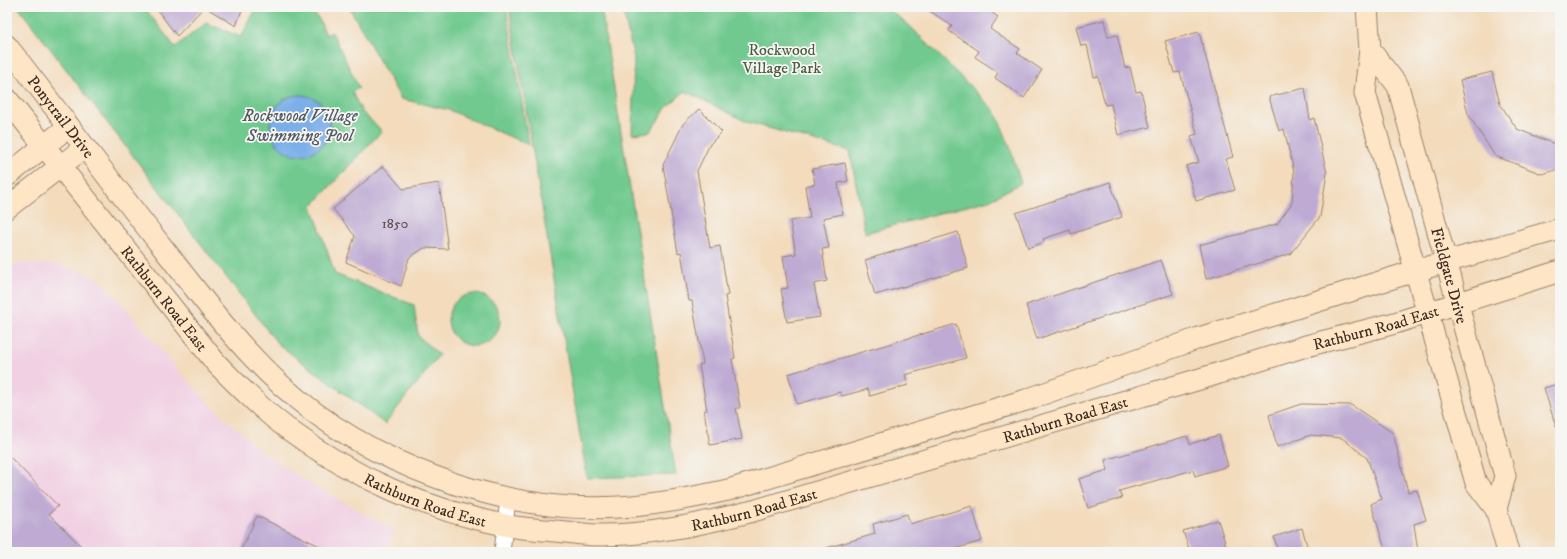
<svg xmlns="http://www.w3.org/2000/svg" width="1567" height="559" font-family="'IM FELL DW Pica',serif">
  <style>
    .built { fill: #f1d0e3 }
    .green { fill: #71c98f; stroke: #567a56 }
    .water { fill: #7cafe9; stroke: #5c6c84 }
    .building { fill: #beaad3 }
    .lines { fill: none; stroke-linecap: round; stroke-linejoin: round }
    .street-casing { stroke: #97826d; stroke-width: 17 }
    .secondary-casing { stroke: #97826d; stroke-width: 23 }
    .street { stroke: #fff; stroke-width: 15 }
    .secondary { stroke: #fee5c5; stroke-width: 21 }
    .labels { text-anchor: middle; stroke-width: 3.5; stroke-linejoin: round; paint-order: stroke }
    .number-label { font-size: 14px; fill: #5c4a4b }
    .park-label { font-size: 16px; fill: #4b5a40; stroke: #f6f6f2 }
    .street-label { font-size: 16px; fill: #3b2a1e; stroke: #f6f6f2 }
    .water-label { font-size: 17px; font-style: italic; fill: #525965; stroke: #f6f6f2 }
  </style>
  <rect width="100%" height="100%" fill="#f6f6f2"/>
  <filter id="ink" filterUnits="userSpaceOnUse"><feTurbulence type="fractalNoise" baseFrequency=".025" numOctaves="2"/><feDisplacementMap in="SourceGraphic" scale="8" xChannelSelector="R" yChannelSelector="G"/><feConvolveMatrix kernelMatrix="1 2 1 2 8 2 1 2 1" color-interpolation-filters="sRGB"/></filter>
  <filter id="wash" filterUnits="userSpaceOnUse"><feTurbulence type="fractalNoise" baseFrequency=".012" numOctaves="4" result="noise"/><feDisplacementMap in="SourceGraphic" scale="16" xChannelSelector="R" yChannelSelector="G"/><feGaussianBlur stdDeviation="0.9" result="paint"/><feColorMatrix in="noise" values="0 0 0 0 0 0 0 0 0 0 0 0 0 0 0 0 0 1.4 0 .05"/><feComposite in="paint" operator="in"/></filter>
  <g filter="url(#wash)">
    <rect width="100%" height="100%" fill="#f3dbbc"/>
    <!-- built -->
    <path class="built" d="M 17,263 L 60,265 L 98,278 L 123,305 L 184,377 L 212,406 L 262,452 L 314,486 L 395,531 L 385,552 L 7,552 L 7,267 Z"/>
    <!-- green -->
    <g class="green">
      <path d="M 18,7 L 144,7 L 175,47 L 206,23 L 241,37 L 257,7 L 310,7 L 320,21 L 326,35 L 332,32 L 359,88 L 352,92 L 362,112 L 382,131 L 312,206 L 335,274 L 414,305 L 418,336 L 439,355 L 385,424 L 278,344 Z"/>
      <path d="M 349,7 L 506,7 L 529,145 L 449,110 L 401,99 Z"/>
      <path d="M 509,7 L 601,7 L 676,475 L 587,478 Z"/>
      <path d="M 622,7 L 885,7 L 909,25 L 995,111 L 1009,144 L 1021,183 L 989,200 L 865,233 L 850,151 L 747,122 L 685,91 L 666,108 L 650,132 L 632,134 L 634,58 Z"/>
      <circle cx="474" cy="320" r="26"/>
    </g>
    <!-- water -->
    <circle class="water" cx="300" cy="125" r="30"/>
    <g id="blocks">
      <!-- building -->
      <g class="building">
        <path d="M 155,7 L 204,7 L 177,36 Z"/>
        <path d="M 205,7 L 243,7 L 236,26 Z"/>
        <path d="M 924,7 L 984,7 L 998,17 L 990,29 L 1020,49 L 1017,53 L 1042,70 L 1024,98 L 995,78 L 998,72 L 975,57 L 979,51 L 949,31 L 952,26 Z"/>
        <path d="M 1104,20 L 1108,37 L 1117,35 L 1125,68 L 1130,67 L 1136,92 L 1141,91 L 1150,127 L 1118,135 L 1111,104 L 1105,105 L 1098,76 L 1094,77 L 1087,45 L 1081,46 L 1076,27 Z"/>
        <path d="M 1199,32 L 1233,157 L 1226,159 L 1235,190 L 1196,201 L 1186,166 L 1199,162 L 1191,136 L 1197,134 L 1180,72 L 1174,73 L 1165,41 Z"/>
        <path d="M 1492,72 L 1500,104 L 1517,129 L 1560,146 L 1560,169 L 1542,174 L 1495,156 L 1468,114 L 1460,80 Z"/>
        <path d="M 1305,88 L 1310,120 L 1314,118 L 1327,173 L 1320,217 L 1290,254 L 1206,279 L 1199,245 L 1277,224 L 1292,203 L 1294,172 L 1284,129 L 1279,131 L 1269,97 Z"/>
        <path d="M 699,109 L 722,132 L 710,144 L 697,171 L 710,248 L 720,246 L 728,295 L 725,296 L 735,358 L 732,359 L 740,408 L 736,408 L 742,439 L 710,445 L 704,411 L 707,410 L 699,365 L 703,364 L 692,301 L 689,301 L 681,252 L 678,253 L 663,165 L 683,124 Z"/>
        <path d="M 845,163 L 848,181 L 838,183 L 843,214 L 823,218 L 829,248 L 822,249 L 827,281 L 814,284 L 820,317 L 787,322 L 781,289 L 788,288 L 783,256 L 796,254 L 790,221 L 810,218 L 805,186 L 815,184 L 812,169 Z"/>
        <path d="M 383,166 L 403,189 L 439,183 L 448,249 L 424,248 L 409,258 L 401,286 L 346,262 L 355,236 L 333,209 Z"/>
        <path d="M 1110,182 L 1122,217 L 1071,234 L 1070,230 L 1043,239 L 1044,242 L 1028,248 L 1016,213 Z"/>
        <path d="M 958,232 L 968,268 L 875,295 L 865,260 Z"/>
        <path d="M 1161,260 L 1173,294 L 1037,339 L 1026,305 Z"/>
        <path d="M 956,324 L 966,358 L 905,375 L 908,385 L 870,396 L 868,389 L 842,396 L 840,392 L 797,404 L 788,374 Z"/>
        <path d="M 1560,383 L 1560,427 L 1556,427 L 1544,388 Z"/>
        <path d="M 1301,404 L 1351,405 L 1393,433 L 1408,492 L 1417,490 L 1426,520 L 1414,524 L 1418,552 L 1386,552 L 1371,504 L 1382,499 L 1367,458 L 1342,438 L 1311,435 L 1277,447 L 1269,415 Z"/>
        <path d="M 1219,435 L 1228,466 L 1195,476 L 1193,470 L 1119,491 L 1122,498 L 1088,508 L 1079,479 L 1108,470 L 1105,460 L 1187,436 L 1190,444 Z"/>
        <path d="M 7,454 L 58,506 L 49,514 L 87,552 L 7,552 Z"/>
        <path d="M 972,506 L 982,541 L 944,552 L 918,552 L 917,548 L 904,552 L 827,552 L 826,548 L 875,534 L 873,524 L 907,514 L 910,524 Z"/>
        <path d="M 257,516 L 332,552 L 240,552 Z"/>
        <path d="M 1218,520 L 1228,552 L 1190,552 L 1183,531 Z"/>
        <path d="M 1302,528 L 1309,552 L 1278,552 L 1274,537 Z"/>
      </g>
    </g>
  </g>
  <g filter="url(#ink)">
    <use href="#blocks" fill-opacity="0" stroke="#97826d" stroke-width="1"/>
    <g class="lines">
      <!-- street casing -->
      <g class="street-casing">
        <path id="street" d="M 502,552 L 508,499"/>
      </g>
      <!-- secondary casing -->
      <g class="secondary-casing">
        <g id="secondary">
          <path d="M 1367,7 L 1370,50 L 1365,93 L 1476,483 L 1496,509 L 1508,552"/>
          <path id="s1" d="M 7,46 C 61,115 113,185 167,253 C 203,299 238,346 281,385 C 368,464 502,514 619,507 C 656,505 692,498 728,490 L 1026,400 L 1199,338 L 1286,311 L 1415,271 L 1560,229"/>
          <path id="s2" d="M 1370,50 L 1398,86 L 1505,476 L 1496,509"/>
          <path id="s3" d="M 7,99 L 216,363 C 240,388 264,412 292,432 C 354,478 428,510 504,525 C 521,529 538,529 555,531 C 568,532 581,534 594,535 C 648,536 701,524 753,511 L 1210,376 L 1306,346 L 1395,323 L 1560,271"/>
          <path d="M 7,176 L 69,126"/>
          <path d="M 7,208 L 85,147"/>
        </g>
      </g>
      <!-- street -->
      <use href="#street" class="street"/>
      <!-- secondary -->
      <use href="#secondary" class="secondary"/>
    </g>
  </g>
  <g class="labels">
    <!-- number labels -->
    <g class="number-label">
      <text x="395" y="228">1850</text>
    </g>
    <!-- park labels -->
    <g class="park-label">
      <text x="782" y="55">Rockwood<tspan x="782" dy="18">Village Park</tspan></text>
    </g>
    <!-- street labels -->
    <g class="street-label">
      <text dy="6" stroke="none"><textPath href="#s1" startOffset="89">Ponytrail Drive</textPath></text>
      <text dy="6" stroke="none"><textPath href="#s2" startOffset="242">Fieldgate Drive</textPath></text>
      <text dy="6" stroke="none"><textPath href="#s3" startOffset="254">Rathburn Road East</textPath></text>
      <text dy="6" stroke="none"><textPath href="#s3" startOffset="1574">Rathburn Road East</textPath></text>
      <text dy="6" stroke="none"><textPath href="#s3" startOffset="1250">Rathburn Road East</textPath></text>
      <text dy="6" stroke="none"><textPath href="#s3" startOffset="590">Rathburn Road East</textPath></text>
      <text dy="6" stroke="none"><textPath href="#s3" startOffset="926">Rathburn Road East</textPath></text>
    </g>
    <!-- water labels -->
    <g class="water-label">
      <text x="300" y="121">Rockwood Village<tspan x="300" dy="20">Swimming Pool</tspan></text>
    </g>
  </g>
  <!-- margin -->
  <rect width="1567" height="559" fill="none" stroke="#f6f6f2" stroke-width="24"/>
</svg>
